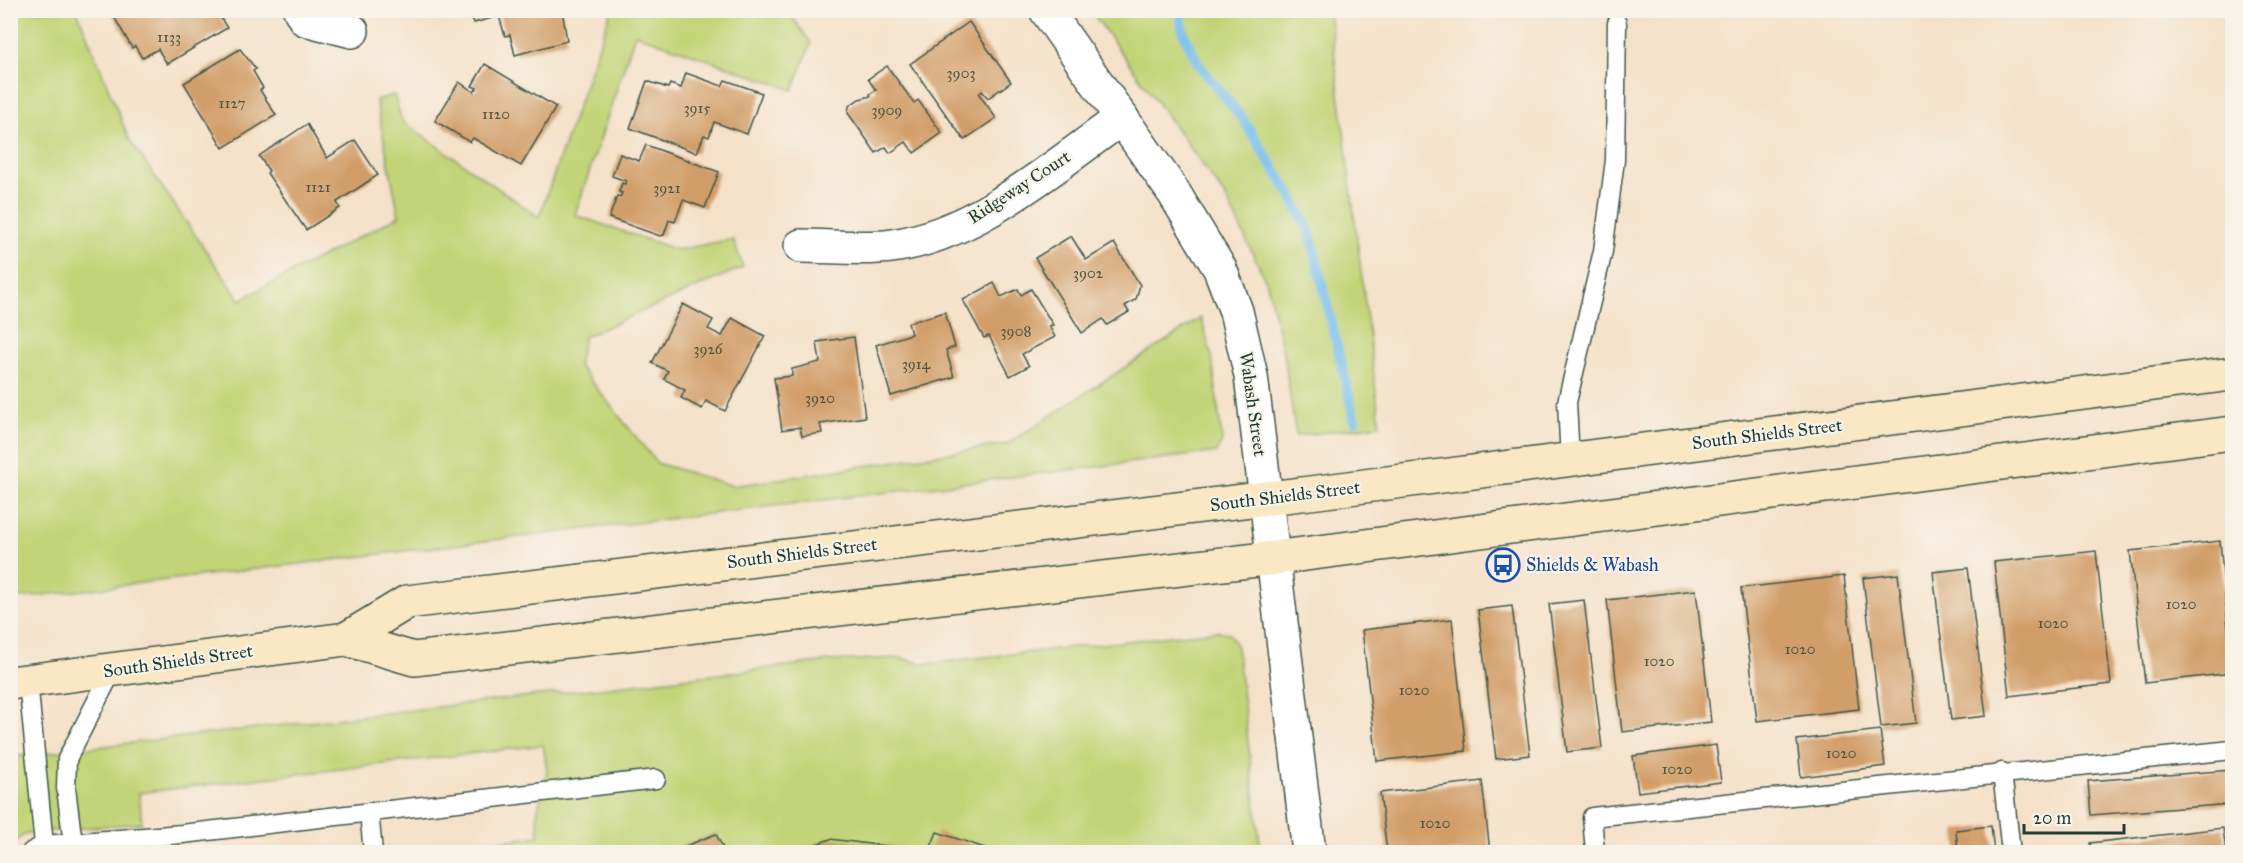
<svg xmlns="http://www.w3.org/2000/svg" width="2243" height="863" font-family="'IM FELL Great Primer',serif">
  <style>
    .green { fill: #c2d477; stroke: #708856; stroke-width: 1.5 }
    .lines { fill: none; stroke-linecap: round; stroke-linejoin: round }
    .stream { stroke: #75bded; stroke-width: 10 }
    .building { fill: #d19d67 }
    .lane-casing { stroke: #3f564a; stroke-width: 21 }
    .street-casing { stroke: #3f564a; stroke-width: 36 }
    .secondary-casing { stroke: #3f564a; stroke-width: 36 }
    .lane { stroke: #fff; stroke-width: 18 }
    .street { stroke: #fff; stroke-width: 33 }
    .secondary { stroke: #fae7c3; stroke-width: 33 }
    .labels { text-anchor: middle; stroke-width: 4.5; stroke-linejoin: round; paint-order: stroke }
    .number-label { font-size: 15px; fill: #4c5541 }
    .street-label { font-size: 18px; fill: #1f3d34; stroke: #f7f3e8 }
    .transit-label { font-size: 18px; fill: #164399; stroke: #f7f3e8; text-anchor: start }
  </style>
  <rect width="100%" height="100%" fill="#f7f3e8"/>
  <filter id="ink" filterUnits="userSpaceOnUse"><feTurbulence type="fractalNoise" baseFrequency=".0167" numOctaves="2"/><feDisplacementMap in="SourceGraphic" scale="12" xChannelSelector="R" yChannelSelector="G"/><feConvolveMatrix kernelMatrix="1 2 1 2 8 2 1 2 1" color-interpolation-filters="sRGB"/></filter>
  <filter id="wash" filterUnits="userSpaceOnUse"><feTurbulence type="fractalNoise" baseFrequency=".008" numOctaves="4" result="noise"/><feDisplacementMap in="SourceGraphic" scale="24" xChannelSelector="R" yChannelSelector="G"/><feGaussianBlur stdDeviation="1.35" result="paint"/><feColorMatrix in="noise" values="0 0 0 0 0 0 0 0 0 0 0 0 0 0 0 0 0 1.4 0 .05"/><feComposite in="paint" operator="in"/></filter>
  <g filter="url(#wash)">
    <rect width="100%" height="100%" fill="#f5e1c9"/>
    <!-- green -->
    <g class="green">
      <path d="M 10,11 L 77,11 L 129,139 L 240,300 L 399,216 L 376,100 L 394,95 L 402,121 L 539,217 L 611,11 L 788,11 L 811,43 L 793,90 L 635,34 L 575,215 L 677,250 L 733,239 L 743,267 L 584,337 L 578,365 L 657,463 L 733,486 L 1007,444 L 1201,318 L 1212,357 L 1222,441 L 1217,452 L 11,599 Z"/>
      <path d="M 1195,11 L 1195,14 L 1224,10 L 1329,11 L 1380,425 L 1296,436 L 1285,361 L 1267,283 L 1225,196 L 1091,11 Z"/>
      <path d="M 1216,631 L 1229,633 L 1237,647 L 1261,852 L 929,852 L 830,839 L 796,852 L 725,852 L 716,834 L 670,852 L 420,852 L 539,836 L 537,813 L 547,770 L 543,745 L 139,793 L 142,823 L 27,833 L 11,844 L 11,757 L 829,661 L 900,658 L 924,664 Z"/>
    </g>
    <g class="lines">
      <!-- stream -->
      <path class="stream" d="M 1180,10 L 1183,32 L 1199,65 L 1242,118 L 1290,194 L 1310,233 L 1355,421"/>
    </g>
    <g id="blocks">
      <!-- building -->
      <g class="building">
        <path d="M 110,10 L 216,10 L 227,28 L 167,64 L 158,49 L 142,58 L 135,46 L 132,48 Z"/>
        <path d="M 470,10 L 562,10 L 567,41 L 515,55 L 510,35 L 505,36 L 499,16 L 474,23 Z"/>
        <path d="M 969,22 L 1011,82 L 988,98 L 982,91 L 979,94 L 996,118 L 964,140 L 910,64 Z"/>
        <path d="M 240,49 L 256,69 L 253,71 L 263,88 L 260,90 L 276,115 L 223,148 L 184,83 Z"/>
        <path d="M 485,64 L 556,107 L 521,166 L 473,138 L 470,142 L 435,121 L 459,82 L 474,92 L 477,88 L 472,86 Z"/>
        <path d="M 887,66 L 914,103 L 918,100 L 942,133 L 914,153 L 906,142 L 890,153 L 886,147 L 876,153 L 848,113 L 849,106 L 859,99 L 871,96 L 870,94 L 876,90 L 868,79 Z"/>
        <path d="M 686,73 L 722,86 L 725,80 L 762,93 L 747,134 L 714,122 L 709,137 L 704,135 L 697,153 L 630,128 L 647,81 L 668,88 L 670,84 L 681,88 Z"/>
        <path d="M 307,124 L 327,158 L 355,140 L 378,175 L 337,202 L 340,208 L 306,230 L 267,173 L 269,171 L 259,156 Z"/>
        <path d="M 646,145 L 719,172 L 705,208 L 683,200 L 675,222 L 669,220 L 664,235 L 660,236 L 609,218 L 617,196 L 620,197 L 622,193 L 619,192 L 622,183 L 625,184 L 626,181 L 612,176 L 620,154 L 639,161 Z"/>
        <path d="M 1071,236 L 1086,260 L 1114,243 L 1140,285 L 1136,299 L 1125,306 L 1129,312 L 1107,325 L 1103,319 L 1082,333 L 1035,258 Z"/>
        <path d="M 994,283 L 1001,297 L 1018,289 L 1021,295 L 1031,289 L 1053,325 L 1049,326 L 1055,337 L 1022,354 L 1029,366 L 1010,376 L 989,336 L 984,338 L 963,300 Z"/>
        <path d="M 683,304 L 713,320 L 708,329 L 722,336 L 732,318 L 765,336 L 725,411 L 706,401 L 702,409 L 681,398 L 685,390 L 664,379 L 668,371 L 652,363 Z"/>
        <path d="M 945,312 L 955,347 L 946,350 L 954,377 L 891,396 L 876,345 L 911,334 L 908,323 Z"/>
        <path d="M 854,337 L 865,417 L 820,424 L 822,433 L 802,436 L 800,427 L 782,430 L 774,378 L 792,376 L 792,369 L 820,362 L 817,342 Z"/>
        <path d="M 2220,541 L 2232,673 L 2145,683 L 2130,551 Z"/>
        <path d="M 2096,551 L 2111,684 L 2009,696 L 1994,562 Z"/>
        <path d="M 1968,568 L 1986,716 L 1951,720 L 1933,572 Z"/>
        <path d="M 1898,574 L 1916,723 L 1881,727 L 1863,578 Z"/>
        <path d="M 1844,576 L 1859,709 L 1757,721 L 1741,588 Z"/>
        <path d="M 1696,590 L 1711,722 L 1622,732 L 1607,600 Z"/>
        <path d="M 1584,600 L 1602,748 L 1567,752 L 1549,604 Z"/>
        <path d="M 1512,606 L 1530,755 L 1496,759 L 1478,610 Z"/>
        <path d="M 1452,619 L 1466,751 L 1377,761 L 1362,630 Z"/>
        <path d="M 1880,730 L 1885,766 L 1801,777 L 1797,740 Z"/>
        <path d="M 1716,745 L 1721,782 L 1638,792 L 1633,756 Z"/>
        <path d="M 2232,770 L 2232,804 L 2091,815 L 2088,781 Z"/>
        <path d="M 1482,781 L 1490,852 L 1387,852 L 1380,793 Z"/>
        <path d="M 1991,826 L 1994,852 L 1958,852 L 1956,830 Z"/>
        <path d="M 2223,828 L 2226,852 L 2091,852 L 2090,843 Z"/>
        <path d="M 937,832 L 997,852 L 929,852 Z"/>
        <path d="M 716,834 L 725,852 L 670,852 Z"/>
        <path d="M 830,839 L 923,851 L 923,852 L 796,852 Z"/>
      </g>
    </g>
  </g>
  <g filter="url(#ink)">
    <use href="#blocks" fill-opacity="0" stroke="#3f564a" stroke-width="1.5"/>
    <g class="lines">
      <!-- lane casing -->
      <g class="lane-casing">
        <g id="lane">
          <path d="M 1570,460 L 1567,402 L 1603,251 L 1615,160 L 1617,23"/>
          <path d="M 28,681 L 44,845"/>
          <path d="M 2002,772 L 2011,852"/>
          <path d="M 369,812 L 373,852"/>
          <path d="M 73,844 L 66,788 L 67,759 L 112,671"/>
          <path d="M 31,852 L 44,845 L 182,834 L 656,779"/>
          <path d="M 1595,852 L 1592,817 L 2232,750"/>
        </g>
      </g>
      <!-- street casing -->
      <g class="street-casing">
        <g id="street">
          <path d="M 300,10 L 305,19 L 352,31"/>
          <path d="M 1046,10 L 1174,193 L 1220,269 L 1236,311 L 1251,376 L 1309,852"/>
          <path d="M 801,246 C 831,246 863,250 892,246 C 976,235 1055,165 1122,118"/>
        </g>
      </g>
      <!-- secondary casing -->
      <g class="secondary-casing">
        <g id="secondary">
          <path d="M 346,639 L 414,659 L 1274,558 L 2232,433"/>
          <path d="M 10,683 L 346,639 L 407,602 L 1318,492 L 2232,374"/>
        </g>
      </g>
      <!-- lane -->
      <use href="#lane" class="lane"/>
      <!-- street -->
      <use href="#street" class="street"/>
      <!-- secondary -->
      <use href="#secondary" class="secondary"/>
    </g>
  </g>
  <!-- icons -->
  <defs>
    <g id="bus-ring" transform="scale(1.725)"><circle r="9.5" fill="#f7f3e8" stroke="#1a4fb4" stroke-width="1.5"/><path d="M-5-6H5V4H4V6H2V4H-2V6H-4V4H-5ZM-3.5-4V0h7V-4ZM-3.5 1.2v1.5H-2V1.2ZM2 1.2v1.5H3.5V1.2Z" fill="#1a4fb4"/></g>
  </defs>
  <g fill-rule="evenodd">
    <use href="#bus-ring" x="1503" y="565"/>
  </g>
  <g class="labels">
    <!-- number labels -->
    <g class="number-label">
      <text x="169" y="42">1133</text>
      <text x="961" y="78">3903</text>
      <text x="232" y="108">1127</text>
      <text x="697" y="113">3915</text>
      <text x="887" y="115">3909</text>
      <text x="496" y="119">1120</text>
      <text x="318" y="192">1121</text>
      <text x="667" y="193">3921</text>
      <text x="1088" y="278">3902</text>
      <text x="1016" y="336">3908</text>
      <text x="708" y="354">3926</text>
      <text x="916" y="369">3914</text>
      <text x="820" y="403">3920</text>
      <text x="2181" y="609">1020</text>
      <text x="2053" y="628">1020</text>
      <text x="1800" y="654">1020</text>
      <text x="1659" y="666">1020</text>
      <text x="1414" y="695">1020</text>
      <text x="1841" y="758">1020</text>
      <text x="1677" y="774">1020</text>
      <text x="1435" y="828">1020</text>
    </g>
    <!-- street labels -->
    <g class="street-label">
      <text transform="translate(1019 187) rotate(-33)" y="6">Ridgeway Court</text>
      <text transform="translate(1253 404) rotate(82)" y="6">Wabash Street</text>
      <text transform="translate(1767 434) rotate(-7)" y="6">South Shields Street</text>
      <text transform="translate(1285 496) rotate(-7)" y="6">South Shields Street</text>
      <text transform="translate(802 553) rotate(-7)" y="6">South Shields Street</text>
      <text transform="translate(178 661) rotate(-8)" y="6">South Shields Street</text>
    </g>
    <!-- transit labels -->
    <g class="transit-label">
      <text x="1526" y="571">Shields &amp; Wabash</text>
    </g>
  </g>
  <!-- margin -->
  <rect width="2243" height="863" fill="none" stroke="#f7f3e8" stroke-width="36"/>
  <!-- scale -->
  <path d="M2024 824v9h100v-9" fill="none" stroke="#1f3d34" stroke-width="3"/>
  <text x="2033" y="824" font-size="18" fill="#1f3d34" stroke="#f7f3e8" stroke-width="4.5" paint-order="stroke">20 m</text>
</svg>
